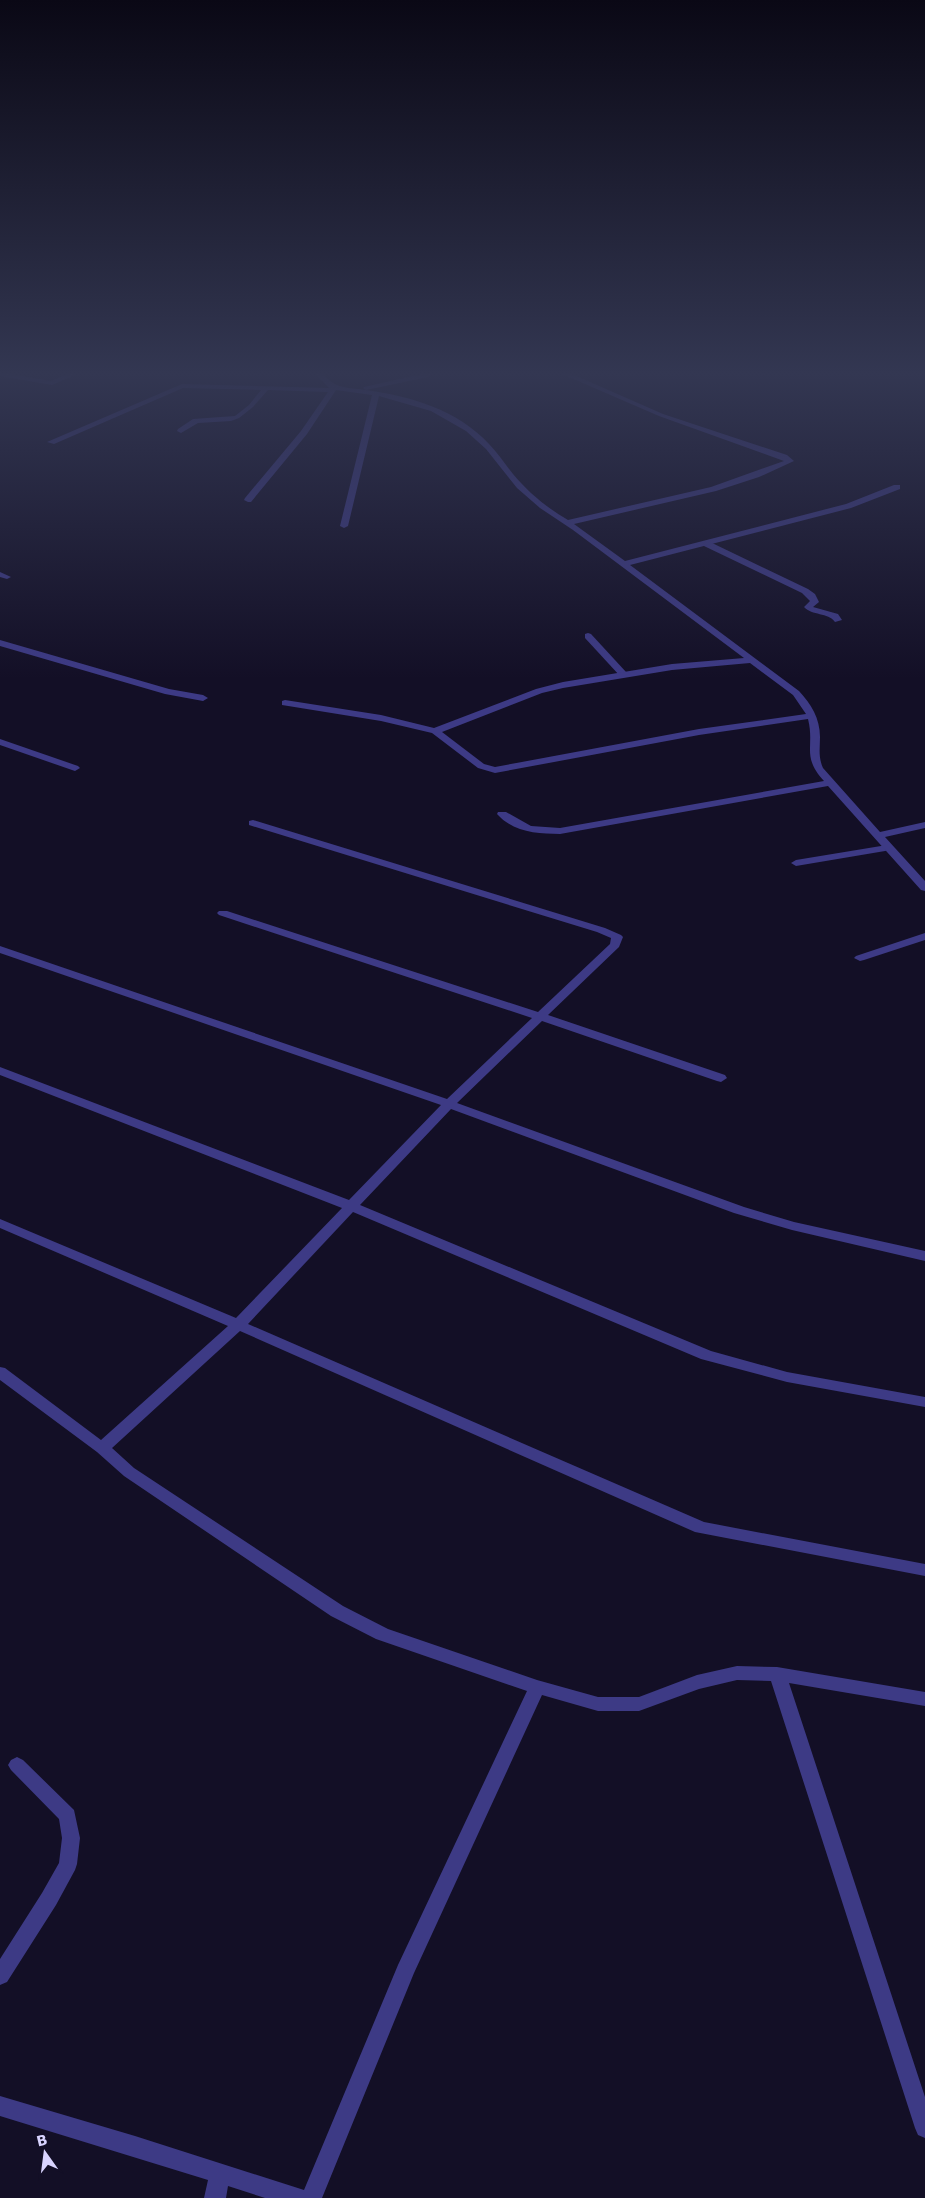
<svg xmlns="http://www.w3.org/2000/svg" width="925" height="2198" font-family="'DejaVu Sans',sans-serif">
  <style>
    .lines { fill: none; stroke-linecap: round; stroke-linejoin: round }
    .lane { fill: #3d3a85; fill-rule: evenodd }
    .street { fill: #3d3a85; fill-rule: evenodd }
  </style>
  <rect width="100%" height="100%" fill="#130f26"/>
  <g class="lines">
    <!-- lane -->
    <g class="lane">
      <path d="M 704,542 L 710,542 L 808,589 L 815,594 L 819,602 L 813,607 L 838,614 L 842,620 L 835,622 C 828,612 812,616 804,607 L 810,601 L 802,593 L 704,546 Z"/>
      <path d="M 588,633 L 591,634 L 626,672 L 626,676 L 620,676 L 585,638 L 585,634 Z"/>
      <path d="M 0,739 L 78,766 L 80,768 L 75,771 L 72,770 L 0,745 Z"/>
      <path d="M 887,845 L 891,846 L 891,850 L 796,866 L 791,863 L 796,860 Z"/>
      <path d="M 925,933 L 925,940 L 864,960 L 860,961 L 854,958 L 856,956 Z"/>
    </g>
    <!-- street -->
    <g class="street">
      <path d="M 74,371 L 84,371 L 52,385 L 0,376 L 0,372 L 51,381 Z"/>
      <path d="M 313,371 L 320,371 C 335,389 344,387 366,390 L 363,388 L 364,387 L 435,371 L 428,377 L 366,390 C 410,396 458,410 489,444 C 498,453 505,464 513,474 C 528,492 547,508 568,520 L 711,487 L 784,461 L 659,416 L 555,371 L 565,371 L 663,414 L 787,455 L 794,461 L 759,477 L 716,491 L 574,524 L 625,561 L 846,504 L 894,485 L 900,485 L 900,489 L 851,508 L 630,565 L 799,691 C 811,704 820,718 820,737 C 820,748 818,757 823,768 L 880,832 L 925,822 L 925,828 L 885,837 L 925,881 L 925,891 L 921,890 L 828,786 L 560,834 C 537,834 513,832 497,814 L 498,812 L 506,812 L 531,826 L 560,828 L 824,781 C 801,756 815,747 808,719 L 699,735 L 495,773 L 478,768 L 432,733 L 381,721 L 282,705 L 282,701 L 285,700 L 381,715 L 434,728 L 536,689 L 563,682 L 672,664 L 744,658 L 573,530 L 540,508 L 517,488 L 486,449 L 466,431 L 431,411 L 379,396 L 348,526 L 344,528 L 340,526 L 372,395 L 336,390 L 307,434 L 251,502 L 248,502 L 244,500 L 245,498 L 301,431 L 328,392 L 268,390 L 253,407 L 239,418 L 231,421 L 198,423 L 181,433 L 177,431 L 178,429 L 193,419 L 235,416 L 249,405 L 261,390 L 183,388 L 54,444 L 47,442 L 182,384 L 329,388 ZM 750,663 L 793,695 L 806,714 L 699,729 L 495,767 L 484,764 L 442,732 L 542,693 L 563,688 L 672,670 Z"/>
      <path d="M 0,572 L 11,577 L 7,579 L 0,577 Z"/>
      <path d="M 0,640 L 169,689 L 203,695 L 208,698 L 203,701 L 165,694 L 0,646 Z"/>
      <path d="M 253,820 L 605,928 L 621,935 L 623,937 L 619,947 L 548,1015 L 725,1075 L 727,1078 L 721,1082 L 717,1081 L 542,1021 L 457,1103 L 744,1207 L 794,1222 L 925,1251 L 925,1261 L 792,1230 L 734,1213 L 451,1109 L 360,1205 L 711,1351 L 787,1372 L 925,1397 L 925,1407 L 787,1382 L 701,1359 L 353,1212 L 248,1324 L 704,1522 L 925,1564 L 925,1576 L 695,1532 L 240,1331 L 112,1448 L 134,1468 L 343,1606 L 388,1629 L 537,1680 L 598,1697 L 639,1697 L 697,1675 L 737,1666 L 777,1667 L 925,1692 L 925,1706 L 789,1683 L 925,2097 L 925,2138 L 918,2135 L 915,2128 L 771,1681 L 737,1680 L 699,1689 L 639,1711 L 598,1711 L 542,1695 L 414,1973 L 322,2198 L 265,2198 L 228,2186 L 226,2198 L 204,2198 L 208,2180 L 0,2116 L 0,2096 L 135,2136 L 304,2190 L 398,1965 L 527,1691 L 376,1639 L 331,1616 L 124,1476 L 97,1452 L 0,1380 L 0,1367 L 5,1368 L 101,1440 L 228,1326 L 0,1228 L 0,1219 L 236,1318 L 342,1208 L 0,1075 L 0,1067 L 349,1200 L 441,1105 L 0,953 L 0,946 L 447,1099 L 532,1018 L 219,915 L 217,913 L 219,911 L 227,911 L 538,1012 L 610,944 L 611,938 L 597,932 L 249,825 L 249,821 Z"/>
      <path d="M 17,1757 L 23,1760 L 74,1810 L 80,1838 L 77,1864 L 75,1870 L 56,1905 L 7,1982 L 0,1985 L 0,1959 L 42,1893 L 59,1863 L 62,1838 L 59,1819 L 11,1770 L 8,1765 L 11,1760 Z"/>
    </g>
  </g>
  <!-- sky -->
  <linearGradient id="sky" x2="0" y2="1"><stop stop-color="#0a0815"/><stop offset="0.55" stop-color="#333752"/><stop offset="1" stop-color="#333752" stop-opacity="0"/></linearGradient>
  <rect width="925" height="679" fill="url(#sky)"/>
  <!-- north arrow -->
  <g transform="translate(45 2153) rotate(346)" stroke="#130f26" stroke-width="4" paint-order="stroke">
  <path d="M0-4L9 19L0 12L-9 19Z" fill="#d9d4ff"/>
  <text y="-8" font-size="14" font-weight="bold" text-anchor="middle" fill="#d9d4ff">B</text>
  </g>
</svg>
